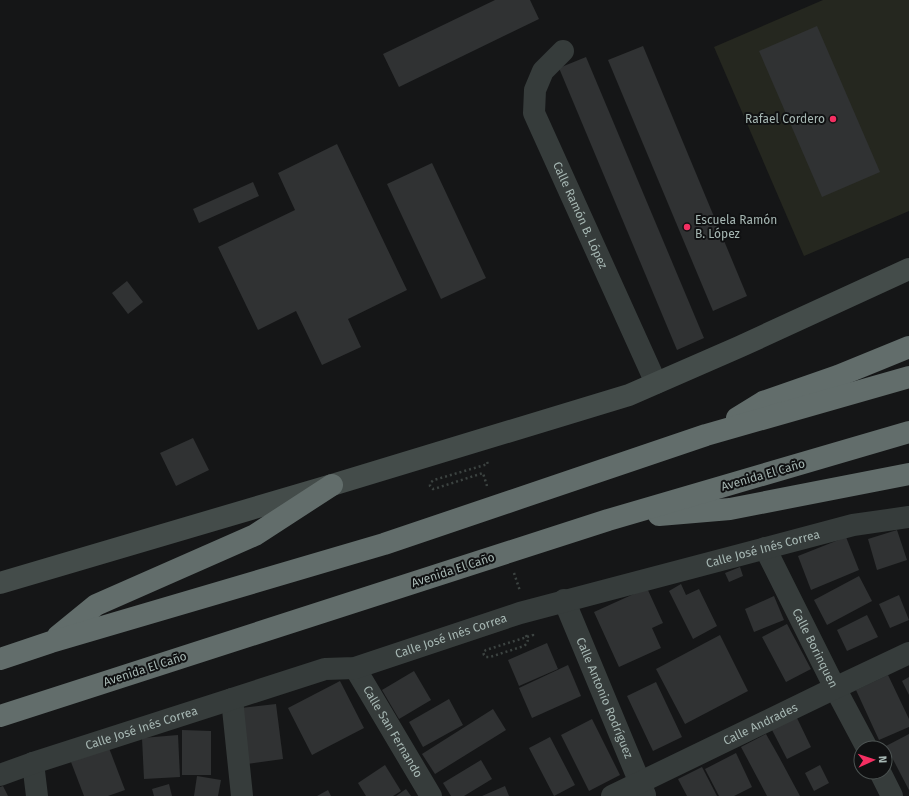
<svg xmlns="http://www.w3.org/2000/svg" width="909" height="796" font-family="'Fira Sans',sans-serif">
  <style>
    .green { fill: #25271f }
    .building { fill: #303233 }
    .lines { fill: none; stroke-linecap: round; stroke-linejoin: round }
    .path { stroke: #3c4341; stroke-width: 2.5; stroke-dasharray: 2 3; stroke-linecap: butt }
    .street { stroke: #363c3b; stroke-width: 22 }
    .secondary { stroke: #444c4a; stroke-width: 22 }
    .highway { stroke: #626d6b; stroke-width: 22 }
    .poi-dot { fill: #f42f62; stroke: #101112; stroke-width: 1.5 }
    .labels { text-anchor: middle; stroke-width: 4; stroke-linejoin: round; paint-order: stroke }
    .poi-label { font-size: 12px; fill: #a6b7b3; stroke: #101112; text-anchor: end }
    .street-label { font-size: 12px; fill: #a6b7b3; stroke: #101112 }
  </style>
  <rect width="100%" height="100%" fill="#151617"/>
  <!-- green -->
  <path class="green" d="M 823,0 L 909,0 L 909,211 L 804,256 L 714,47 Z"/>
  <!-- building -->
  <g class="building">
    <path d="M 495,0 L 530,0 L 539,19 L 399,87 L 383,54 Z"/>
    <path d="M 817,26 L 880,172 L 822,197 L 759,51 Z"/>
    <path d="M 643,46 L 747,296 L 713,311 L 608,60 Z"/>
    <path d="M 586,57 L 704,338 L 677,350 L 559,68 Z"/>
    <path d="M 337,144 L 407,290 L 348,319 L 361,347 L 322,365 L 296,311 L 258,330 L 218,247 L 295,210 L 278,173 Z"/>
    <path d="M 432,163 L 486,278 L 441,299 L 387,184 Z"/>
    <path d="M 253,182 L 259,196 L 199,223 L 193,209 Z"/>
    <path d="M 127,281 L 143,302 L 128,314 L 112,293 Z"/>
    <path d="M 193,438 L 209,470 L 176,486 L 160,453 Z"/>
    <path d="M 897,530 L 907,560 L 877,570 L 868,539 Z"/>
    <path d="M 846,537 L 859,570 L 811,590 L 798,556 Z"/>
    <path d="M 740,567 L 743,576 L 729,582 L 725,573 Z"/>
    <path d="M 859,576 L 872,601 L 827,625 L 814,600 Z"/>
    <path d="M 681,584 L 686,595 L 699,589 L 717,626 L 693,639 L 669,591 Z"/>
    <path d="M 647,588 L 663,623 L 652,628 L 661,648 L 619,667 L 594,612 Z"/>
    <path d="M 899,595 L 909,620 L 890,628 L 879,604 Z"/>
    <path d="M 774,596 L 784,620 L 754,632 L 745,609 Z"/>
    <path d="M 867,615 L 878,637 L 847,651 L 837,630 Z"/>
    <path d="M 787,624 L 811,669 L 786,682 L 762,637 Z"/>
    <path d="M 720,635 L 748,691 L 685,724 L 656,669 Z"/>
    <path d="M 547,643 L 558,669 L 519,686 L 508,660 Z"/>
    <path d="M 568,665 L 581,696 L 532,718 L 519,688 Z"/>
    <path d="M 414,671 L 431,700 L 399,719 L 382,690 Z"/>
    <path d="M 888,675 L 909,719 L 909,727 L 879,740 L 856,690 Z"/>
    <path d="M 909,677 L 909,695 L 902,681 Z"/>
    <path d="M 340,681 L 364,728 L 312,755 L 288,708 Z"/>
    <path d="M 656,682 L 682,737 L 653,751 L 627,696 Z"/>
    <path d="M 449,699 L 463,725 L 423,747 L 409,722 Z"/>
    <path d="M 276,704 L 283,759 L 247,764 L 241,708 Z"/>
    <path d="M 493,709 L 506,730 L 435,774 L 422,754 Z"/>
    <path d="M 796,716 L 811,747 L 787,759 L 771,728 Z"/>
    <path d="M 592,719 L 620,775 L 589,791 L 561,735 Z"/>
    <path d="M 182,730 L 211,731 L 211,775 L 182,775 Z"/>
    <path d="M 766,734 L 779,757 L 800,796 L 767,796 L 741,747 Z"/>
    <path d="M 909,734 L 909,790 L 886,746 Z"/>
    <path d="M 178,735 L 180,777 L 144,779 L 142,738 Z"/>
    <path d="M 550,737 L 575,785 L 554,796 L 529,748 Z"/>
    <path d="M 109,748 L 125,790 L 108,796 L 84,796 L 71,762 Z"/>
    <path d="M 736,753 L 752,787 L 734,796 L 719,796 L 705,769 Z"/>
    <path d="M 481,760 L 492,779 L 464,796 L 451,796 L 443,783 Z"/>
    <path d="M 385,765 L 401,791 L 393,796 L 366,796 L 358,783 Z"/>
    <path d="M 820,765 L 829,783 L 814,791 L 805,773 Z"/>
    <path d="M 702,767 L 717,796 L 687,796 L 678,779 Z"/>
    <path d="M 197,776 L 221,780 L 218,796 L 194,796 Z"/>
    <path d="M 169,784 L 172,796 L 154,796 L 152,789 Z"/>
    <path d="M 3,786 L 8,796 L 0,796 L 0,787 Z"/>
    <path d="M 505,786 L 509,796 L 482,796 Z"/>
    <path d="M 406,789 L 411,796 L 396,796 Z"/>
    <path d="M 328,790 L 331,796 L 317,796 Z"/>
  </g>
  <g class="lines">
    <!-- path -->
    <g class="path">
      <path d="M 487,462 L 488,464 L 434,480 L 430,483 L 430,486 L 433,489 L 437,488 L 483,473 L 487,486"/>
      <path d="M 514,573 L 520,591"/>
      <path d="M 526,635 C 528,640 529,642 524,646 L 490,657 L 486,657 L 484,655 L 483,652 L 486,650 L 527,637 L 533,635 L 532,632"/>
    </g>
    <!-- street -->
    <g class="street">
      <path id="s1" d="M 563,51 L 543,71 L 535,90 L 534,113 L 656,383"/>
      <path id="s2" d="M 765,548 L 835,688 L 867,748"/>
      <path id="s3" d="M 564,600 L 645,795"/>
      <path id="s4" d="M 355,668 L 431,796"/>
      <path d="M 232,699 L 242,796"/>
      <path d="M 33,763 L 37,796"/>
      <path d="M 880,772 L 892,796"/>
      <path id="s5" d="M 0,775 L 33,763 L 325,669 L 355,668 L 520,613 L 853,525 L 909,517"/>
      <path id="s6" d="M 612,796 L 835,688 L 909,653"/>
    </g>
    <!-- secondary -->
    <path class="secondary" d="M 0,583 L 332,485 L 629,395 L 739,347 L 909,269"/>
    <!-- highway -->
    <g class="highway">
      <path d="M 737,418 L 763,402 L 838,376 L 909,347"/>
      <path d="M 659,515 L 730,509 L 909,474"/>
      <path d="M 58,636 L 96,605 L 255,535 L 332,485"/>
      <path d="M 0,659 L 51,642 L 384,544 L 706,435 L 909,377"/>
      <path d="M 0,716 L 608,520 L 909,432"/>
    </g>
  </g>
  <!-- markers -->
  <g class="poi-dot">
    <circle cx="833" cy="119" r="4"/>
    <circle cx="687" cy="227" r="4"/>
  </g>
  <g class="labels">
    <!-- poi labels -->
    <g class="poi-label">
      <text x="825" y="123">Rafael Cordero</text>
      <text x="695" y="224" text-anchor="start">Escuela Ramón<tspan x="695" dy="14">B. López</tspan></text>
    </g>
    <!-- street labels -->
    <g class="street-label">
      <text dy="4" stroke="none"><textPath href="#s1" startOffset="184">Calle Ramón B. López</textPath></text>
      <text transform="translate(763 475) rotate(-16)" y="4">Avenida El Caño</text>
      <text dy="4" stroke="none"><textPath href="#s5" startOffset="797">Calle José Inés Correa</textPath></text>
      <text transform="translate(453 570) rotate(-18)" y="4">Avenida El Caño</text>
      <text dy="4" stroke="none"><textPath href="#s5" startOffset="473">Calle José Inés Correa</textPath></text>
      <text dy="4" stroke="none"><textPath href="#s2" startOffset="112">Calle Borinquen</textPath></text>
      <text transform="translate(145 669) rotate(-18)" y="4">Avenida El Caño</text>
      <text dy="4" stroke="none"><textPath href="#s3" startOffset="106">Calle Antonio Rodríguez</textPath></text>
      <text dy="4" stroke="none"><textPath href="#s6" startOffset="165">Calle Andrades</textPath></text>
      <text dy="4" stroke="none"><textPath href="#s5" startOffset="149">Calle José Inés Correa</textPath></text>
      <text dy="4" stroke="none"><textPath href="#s4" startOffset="74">Calle San Fernando</textPath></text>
    </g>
  </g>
  <!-- north arrow -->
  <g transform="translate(873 760) rotate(87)"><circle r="19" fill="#101112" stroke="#4c5352"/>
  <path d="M0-3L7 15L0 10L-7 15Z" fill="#f42f62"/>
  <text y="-6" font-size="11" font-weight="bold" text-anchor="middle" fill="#a6b7b3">N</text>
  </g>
</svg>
